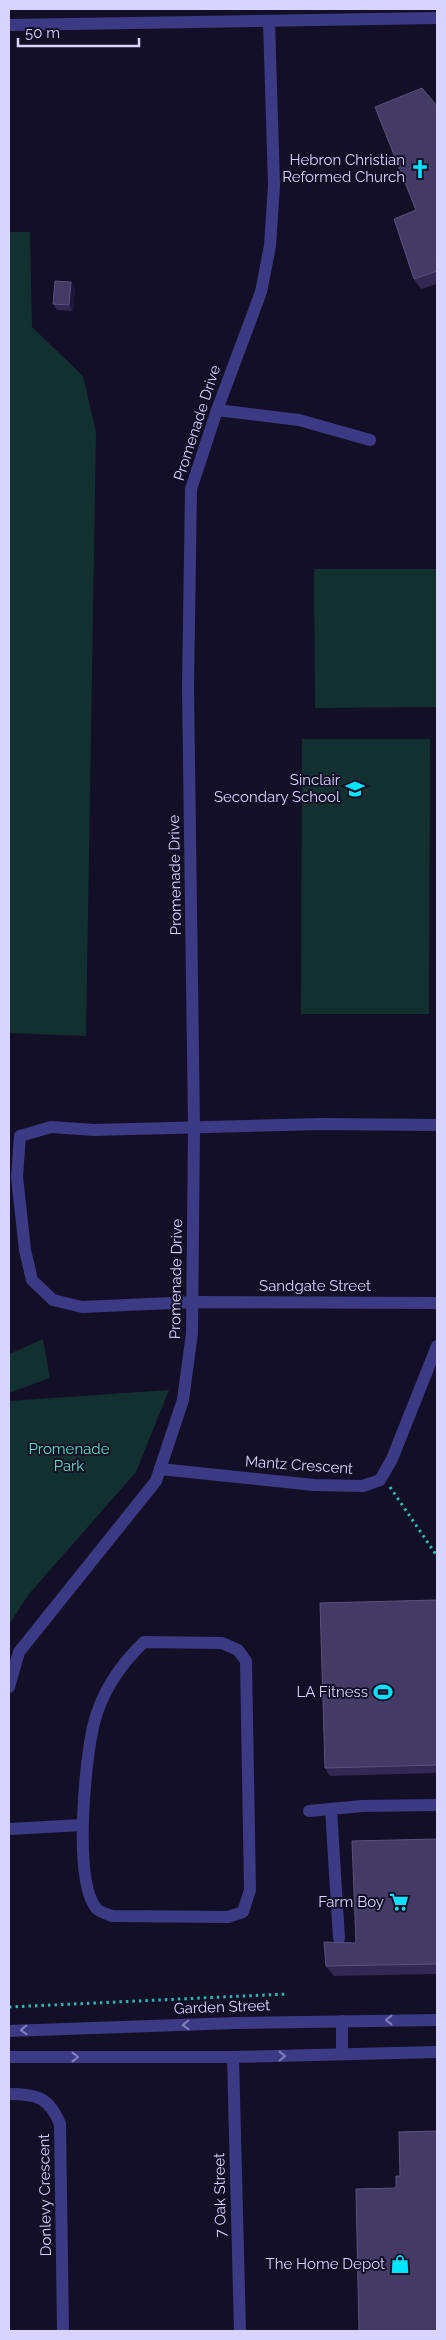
<svg xmlns="http://www.w3.org/2000/svg" width="446" height="2340" font-family="Raleway,sans-serif">
  <style>
    .green { fill: #12302f }
    .lines { fill: none; stroke-linecap: round; stroke-linejoin: round }
    .path { stroke: #2fb8b0; stroke-width: 3; stroke-dasharray: 2.5 4; stroke-linecap: butt }
    .minor { stroke: #3d3a85; stroke-width: 12 }
    .wall { fill: #312854 }
    .shaded-wall { fill: #1d163a }
    .building { fill: #433a66; stroke: #5a527e }
    .oneway { stroke: #837fbc }
    .labels { text-anchor: middle; stroke-width: 4; stroke-linejoin: round; paint-order: stroke }
    .poi-label { font-size: 15px; fill: #d9d4ff; stroke: #130f26; text-anchor: end }
    .street-label { font-size: 15px; fill: #d9d4ff; stroke: #130f26 }
    .park-label { font-size: 15px; fill: #5fe0c0; stroke: #130f26 }
  </style>
  <rect width="100%" height="100%" fill="#130f26"/>
  <!-- green -->
  <g class="green">
    <path d="M 9,232 L 30,232 L 32,327 L 83,376 L 96,432 L 86,1036 L 9,1033 Z"/>
    <path d="M 314,569 L 437,569 L 437,707 L 315,708 Z"/>
    <path d="M 302,739 L 430,739 L 429,1014 L 301,1014 Z"/>
    <path d="M 43,1339 L 50,1378 L 9,1393 L 9,1354 Z"/>
    <path d="M 169,1390 L 136,1472 L 29,1594 L 9,1624 L 9,1401 Z"/>
  </g>
  <g class="lines">
    <!-- path -->
    <g class="path">
      <path d="M 390,1487 L 437,1556"/>
      <path d="M 9,2007 L 287,1994"/>
    </g>
    <!-- minor -->
    <g class="minor">
      <path d="M 9,25 L 437,18"/>
      <path d="M 217,410 L 299,420 L 370,440"/>
      <path d="M 437,1125 L 321,1124 L 94,1130 L 51,1127 L 20,1136 L 17,1177 L 25,1250 L 32,1280 L 53,1300 L 82,1307 L 193,1302 L 437,1303"/>
      <path d="M 160,1469 L 314,1485 L 363,1486 L 380,1480 L 392,1459 L 437,1346"/>
      <path d="M 144,1642 L 222,1643 L 238,1650 L 246,1661 L 250,1890 L 243,1912 L 228,1917 L 112,1916 C 107,1914 99,1912 96,1908 C 73,1879 85,1759 94,1723 C 102,1692 121,1664 144,1642 Z"/>
      <path d="M 9,1687 L 19,1652 L 156,1481 L 183,1400 L 192,1333 L 194,1127 L 188,687 L 191,489 L 217,410 L 261,292 L 270,246 L 274,185 L 269,21"/>
      <path d="M 331,1809 L 339,1938"/>
      <path d="M 309,1811 L 362,1806 L 437,1805"/>
      <path d="M 9,1829 L 82,1825"/>
      <path d="M 342,2021 L 342,2054"/>
      <path d="M 9,2031 L 235,2023 L 437,2020"/>
      <path d="M 9,2057 L 233,2057 L 437,2052"/>
      <path d="M 233,2057 L 240,2331"/>
      <path d="M 9,2094 C 37,2094 49,2097 60,2124 L 63,2331"/>
    </g>
  </g>
  <!-- wall -->
  <g class="wall">
    <path d="M 437,106 L 437,284 L 421,289 L 414,279 L 416,210 Z"/>
    <path d="M 71,282 L 75,288 L 73,311 L 57,310 L 53,304 Z"/>
    <path d="M 437,1600 L 437,1773 L 330,1776 L 325,1768 Z"/>
    <path d="M 437,1839 L 437,1974 L 334,1976 L 326,1966 L 356,1943 Z"/>
  </g>
  <!-- shaded-wall -->
  <path class="shaded-wall" d="M 71,282 L 75,288 L 73,311 L 69,305 Z"/>
  <!-- building -->
  <g class="building">
    <path d="M 422,88 L 437,106 L 437,257 L 436,257 L 437,260 L 437,271 L 414,279 L 394,219 L 416,210 L 375,107 Z"/>
    <path d="M 55,281 L 71,282 L 69,305 L 53,304 Z"/>
    <path d="M 437,1600 L 437,1765 L 325,1768 L 320,1603 Z"/>
    <path d="M 437,1839 L 437,1964 L 326,1966 L 324,1942 L 356,1943 L 352,1841 Z"/>
    <path d="M 437,2131 L 437,2331 L 359,2331 L 356,2189 L 396,2188 L 396,2176 L 400,2176 L 399,2132 Z"/>
  </g>
  <!-- one-way arrows -->
  <defs><path id="oneway-chevron" d="M-2-3.5L2.5 0L-2 3.5" fill="none" stroke-width="1.6" stroke-linecap="round" stroke-linejoin="round" transform="scale(1.25)"/></defs>
  <g class="oneway">
    <use href="#oneway-chevron" transform="translate(389 2020) rotate(180)"/>
    <use href="#oneway-chevron" transform="translate(186 2025) rotate(178)"/>
    <use href="#oneway-chevron" transform="translate(24 2030) rotate(178)"/>
    <use href="#oneway-chevron" transform="translate(282 2056) rotate(-1)"/>
    <use href="#oneway-chevron" transform="translate(75 2057)"/>
  </g>
  <!-- icons -->
  <defs>
    <g id="church-bare" transform="scale(1.5)"><path d="M-1.2-6h2.4v3.5h3.3v2.4h-3.3V6h-2.4V-.1h-3.3v-2.4h3.3Z" fill="#00e5ff" stroke="#130f26" stroke-width="2.5" paint-order="stroke"/></g>
    <g id="school-bare" transform="scale(1.5)"><path d="M0-5L7-2L0 1L-7-2ZM-4 1L0 2.5L4 1V4Q0 6-4 4Z" fill="#00e5ff" stroke="#130f26" stroke-width="2.5" paint-order="stroke"/></g>
    <g id="stadium-bare" transform="scale(1.5)"><path d="M0-5a6.5 5 0 1 0 0 10a6.5 5 0 1 0 0-10ZM-3.5-1.8h7v3.6h-7Z" fill="#00e5ff" stroke="#130f26" stroke-width="2.5" paint-order="stroke"/></g>
    <g id="supermarket-bare" transform="scale(1.5)"><path d="M-6-5.5h2.5l.6 2H6L4.5 2H-2.5L-4.4-4H-6ZM-1.5 3.2a1.3 1.3 0 1 0 .1 0ZM3 3.2a1.3 1.3 0 1 0 .1 0Z" fill="#00e5ff" stroke="#130f26" stroke-width="2.5" paint-order="stroke"/></g>
    <g id="shop-bare" transform="scale(1.5)"><path d="M-5-2.5h2.3a2.7 3.5 0 0 1 5.4 0H5L5.5 6h-11ZM-1.5-2.5h3a1.5 2.3 0 0 0-3 0Z" fill="#00e5ff" stroke="#130f26" stroke-width="2.5" paint-order="stroke"/></g>
  </defs>
  <g fill-rule="evenodd">
    <use href="#church-bare" x="420" y="169"/>
    <use href="#school-bare" x="355" y="789"/>
    <use href="#stadium-bare" x="383" y="1692"/>
    <use href="#supermarket-bare" x="399" y="1902"/>
    <use href="#shop-bare" x="400" y="2264"/>
  </g>
  <g class="labels">
    <!-- poi labels -->
    <g class="poi-label">
      <text x="405" y="165">Hebron Christian<tspan x="405" dy="17">Reformed Church</tspan></text>
      <text x="340" y="785">Sinclair<tspan x="340" dy="17">Secondary School</tspan></text>
      <text x="368" y="1697">LA Fitness</text>
      <text x="384" y="1907">Farm Boy</text>
      <text x="385" y="2269">The Home Depot</text>
    </g>
    <!-- street labels -->
    <g class="street-label">
      <text transform="translate(197 423) rotate(-72)" y="5">Promenade Drive</text>
      <text transform="translate(175 875) rotate(-91)" y="5">Promenade Drive</text>
      <text transform="translate(176 1279) rotate(-89)" y="5">Promenade Drive</text>
      <text x="315" y="1291">Sandgate Street</text>
      <text transform="translate(299 1465) rotate(4)" y="5">Mantz Crescent</text>
      <text transform="translate(222 2007) rotate(-2)" y="5">Garden Street</text>
      <text transform="translate(45 2195) rotate(-91)" y="5">Donlevy Crescent</text>
      <text transform="translate(220 2195) rotate(-91)" y="5">7 Oak Street</text>
    </g>
    <!-- park labels -->
    <g class="park-label">
      <text x="69" y="1454">Promenade<tspan x="69" dy="17">Park</tspan></text>
    </g>
  </g>
  <!-- border -->
  <rect width="446" height="2340" fill="none" stroke="#d9d4ff" stroke-width="20"/>
  <!-- scale -->
  <path d="M18 38v8h121v-8" fill="none" stroke="#d9d4ff" stroke-width="2.5"/>
  <text x="25" y="38" font-size="15" fill="#d9d4ff" stroke="#130f26" stroke-width="4" paint-order="stroke">50 m</text>
</svg>
